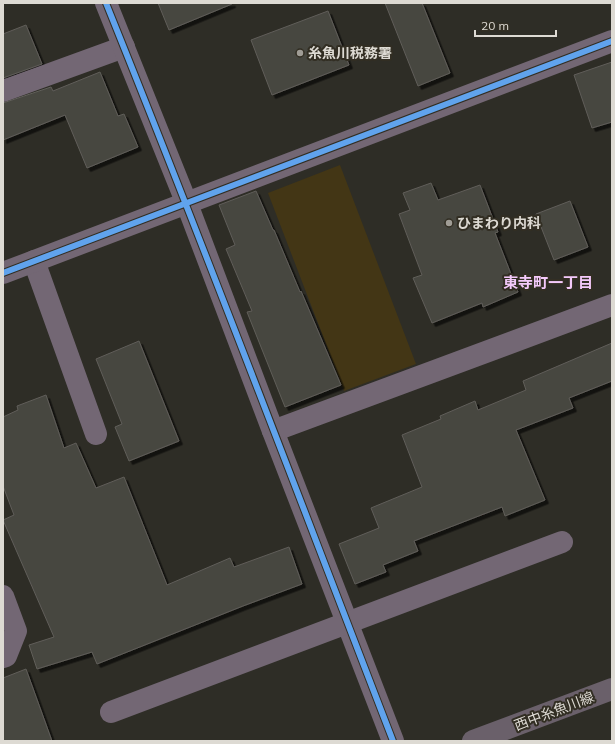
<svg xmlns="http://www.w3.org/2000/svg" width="615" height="744" font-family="Mulish,'Noto Sans JP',sans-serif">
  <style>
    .green { fill: #433615 }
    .building { fill: #474641; stroke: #605e59; filter: url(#shadow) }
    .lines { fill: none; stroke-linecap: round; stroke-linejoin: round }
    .minor { stroke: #736774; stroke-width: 22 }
    .tertiary { stroke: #736774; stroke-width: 22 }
    .secondary { stroke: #6a606a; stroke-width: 22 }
    .cycleway-casing { stroke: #322e23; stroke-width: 8 }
    .cycleway { stroke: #60a3ed; stroke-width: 6 }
    .poi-dot { fill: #a09d96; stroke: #322e23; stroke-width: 1.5 }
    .labels { text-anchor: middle; stroke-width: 4; stroke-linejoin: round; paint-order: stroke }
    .poi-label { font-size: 14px; font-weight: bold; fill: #dddad3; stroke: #322e23; text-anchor: start }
    .street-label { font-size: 14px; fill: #dddad3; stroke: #322e23 }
    .neighbourhood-label { font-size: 15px; font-weight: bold; fill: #f3c9fa; stroke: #322e23 }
  </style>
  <defs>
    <filter id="shadow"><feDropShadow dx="3.5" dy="3.5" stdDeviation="0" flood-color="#0009"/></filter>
  </defs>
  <rect width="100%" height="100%" fill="#2e2d26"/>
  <!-- green -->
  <path class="green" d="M 340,165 L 416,364 L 344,391 L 268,193 Z"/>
  <!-- building -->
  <g class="building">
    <path d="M 158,3 L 232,3 L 232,4 L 169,30 Z"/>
    <path d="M 385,3 L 422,3 L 450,73 L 418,86 Z"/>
    <path d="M 328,11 L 349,65 L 272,95 L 251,40 Z"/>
    <path d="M 26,25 L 42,64 L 3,78 L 3,34 Z"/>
    <path d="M 612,62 L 612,122 L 592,128 L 574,75 Z"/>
    <path d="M 100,72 L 118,116 L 124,114 L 138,147 L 87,168 L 65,115 L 3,140 L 3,103 L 51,87 L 53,91 Z"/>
    <path d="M 431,183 L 438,200 L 480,185 L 498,232 L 495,233 L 518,292 L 483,307 L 482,303 L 432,323 L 413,278 L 422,275 L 399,214 L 410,210 L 403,193 Z"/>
    <path d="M 256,191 L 273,230 L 274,230 L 300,292 L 301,291 L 341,385 L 285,407 L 247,312 L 252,311 L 226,249 L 235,245 L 219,205 Z"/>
    <path d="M 570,201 L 588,247 L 554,260 L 536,214 Z"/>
    <path d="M 139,341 L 179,441 L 129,461 L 115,427 L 122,424 L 96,359 Z"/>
    <path d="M 612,343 L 612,381 L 569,398 L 573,408 L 516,430 L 545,500 L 505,516 L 502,507 L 414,541 L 418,551 L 383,565 L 386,572 L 355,584 L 339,544 L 379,528 L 371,508 L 422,487 L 402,435 L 441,419 L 440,416 L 475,401 L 478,410 L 526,390 L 523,381 Z"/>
    <path d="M 46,395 L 64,448 L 76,443 L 96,488 L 124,477 L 167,585 L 230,558 L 234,567 L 289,547 L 302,584 L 243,606 L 97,664 L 92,652 L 37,669 L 29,645 L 54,637 L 3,520 L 14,515 L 3,486 L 3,417 L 18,410 L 17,406 Z"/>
    <path d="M 26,669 L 52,741 L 3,741 L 3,678 Z"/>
  </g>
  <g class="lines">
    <!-- minor -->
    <g class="minor">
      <path d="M 3,91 L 124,47"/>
      <path d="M 187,204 L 273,431 L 393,741"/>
      <path d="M 34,261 L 96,434"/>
      <path d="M 273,431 L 612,305"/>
      <path d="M 3,596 L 16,631 L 6,656 L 3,657"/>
      <path d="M 111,712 L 562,542"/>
    </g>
    <!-- tertiary -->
    <g class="tertiary">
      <path d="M 106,3 L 187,204"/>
      <path d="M 3,273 L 612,41"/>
    </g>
    <!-- secondary -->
    <path class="secondary" d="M 473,741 L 612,689"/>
    <!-- cycleway casing -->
    <g class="cycleway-casing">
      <g id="cycleway">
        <path d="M 106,3 C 205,248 298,495 393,741"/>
        <path d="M 3,273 L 612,41"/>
      </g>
    </g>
    <!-- cycleway -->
    <use href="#cycleway" class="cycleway"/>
  </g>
  <!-- markers -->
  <g class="poi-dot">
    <circle cx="300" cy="53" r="4"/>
    <circle cx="449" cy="223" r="4"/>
  </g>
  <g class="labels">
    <!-- poi labels -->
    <g class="poi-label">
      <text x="308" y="58">糸魚川税務署</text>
      <text x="457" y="228">ひまわり内科</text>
    </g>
    <!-- street labels -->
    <g class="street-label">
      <text transform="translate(554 711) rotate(-21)" y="5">西中糸魚川線</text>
    </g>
    <!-- neighbourhood labels -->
    <g class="neighbourhood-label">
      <text x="548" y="288">東寺町一丁目</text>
    </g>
  </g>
  <!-- border -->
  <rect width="615" height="744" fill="none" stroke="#dddad3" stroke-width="8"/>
  <!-- scale -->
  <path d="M475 30v6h81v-6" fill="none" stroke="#dddad3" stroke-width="2"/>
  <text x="481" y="30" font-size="12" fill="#dddad3" stroke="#322e23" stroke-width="3" paint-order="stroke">20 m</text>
</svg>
